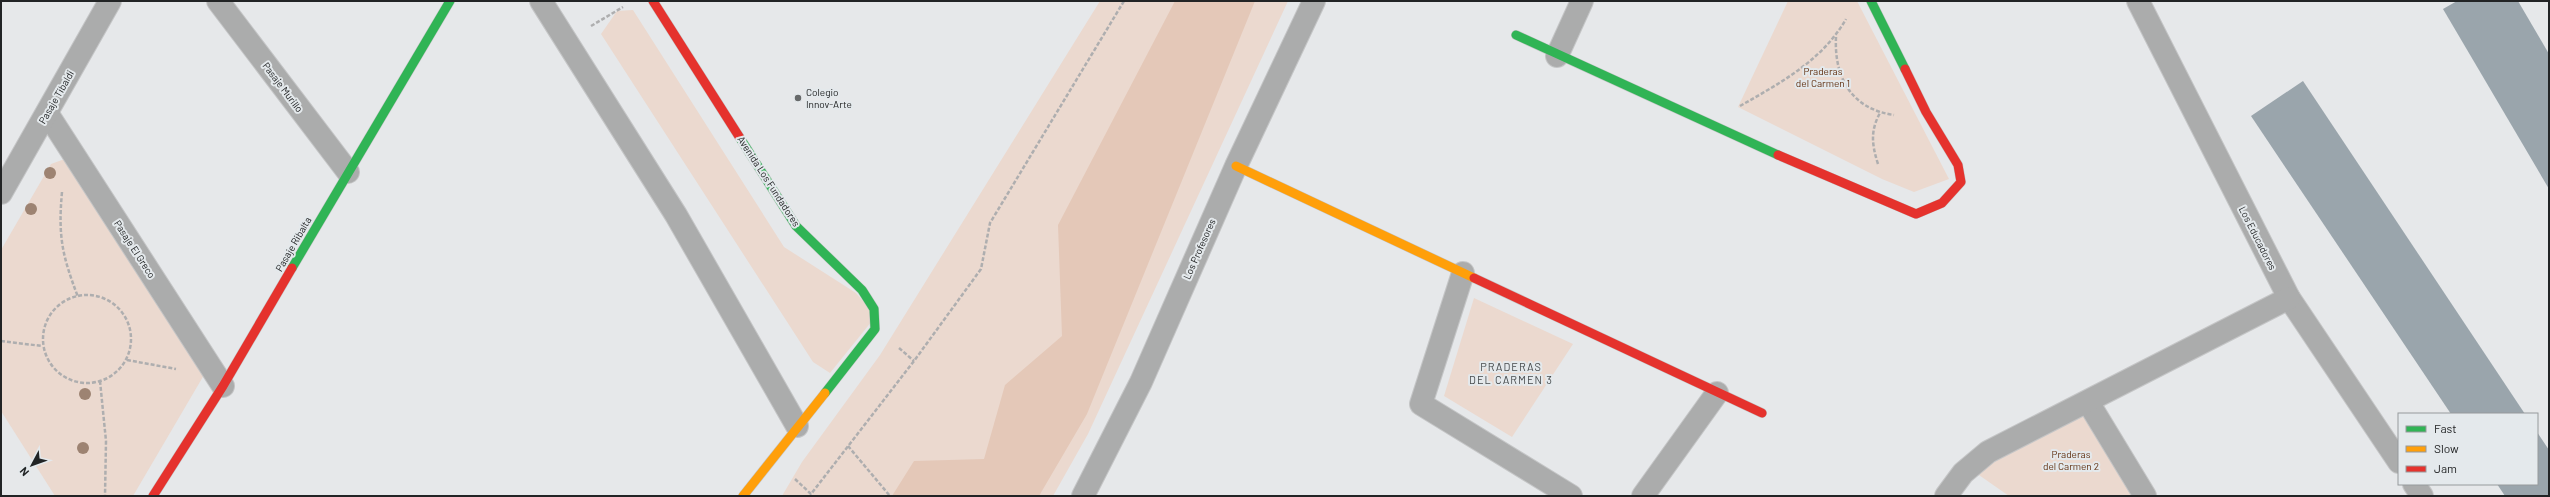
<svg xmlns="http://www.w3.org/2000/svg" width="2550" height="497" font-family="Barlow,sans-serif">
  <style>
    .green { fill: #ebd9cf }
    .forest { fill: #e4c8b8 }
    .building { fill: #9aa5ac }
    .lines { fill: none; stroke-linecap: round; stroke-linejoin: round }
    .street-casing { stroke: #c4c5c6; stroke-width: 24 }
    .fast-casing { stroke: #c4c5c6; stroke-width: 10 }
    .slow-casing { stroke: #c4c5c6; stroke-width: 10 }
    .jam-casing { stroke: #c4c5c6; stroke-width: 10 }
    .path { stroke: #aeaeaf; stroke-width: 2.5; stroke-dasharray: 4 2; stroke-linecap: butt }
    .street { stroke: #abacac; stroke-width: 22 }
    .fast { stroke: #30b455; stroke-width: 9 }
    .slow { stroke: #ff9f0a; stroke-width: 9 }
    .jam { stroke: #e5322d; stroke-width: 9 }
    .tree { fill: #9d8372 }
    .poi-dot { fill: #67696a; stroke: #e4e9ec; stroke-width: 1.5 }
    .labels { text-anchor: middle; stroke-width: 4; stroke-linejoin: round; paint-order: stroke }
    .park-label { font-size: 10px; fill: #613010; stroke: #e4e9ec }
    .street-label { font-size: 10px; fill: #222425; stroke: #e4e9ec }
    .poi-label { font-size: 10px; fill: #222425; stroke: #e4e9ec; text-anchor: start }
    .neighbourhood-label { font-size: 11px; letter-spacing: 1px; fill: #474b4d; stroke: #e4e9ec }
  </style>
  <rect width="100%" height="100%" fill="#e6e8ea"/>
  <!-- green -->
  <g class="green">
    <path d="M 1100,1 L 1288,1 L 1088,434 L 1053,496 L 782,496 L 802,462 L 880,355 Z"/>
    <path d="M 1788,1 L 1857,1 L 1949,179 L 1914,192 L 1882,179 L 1738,107 Z"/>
    <path d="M 633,10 L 784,247 L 856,293 L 876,316 L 830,373 L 813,362 L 601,34 L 617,11 Z"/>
    <path d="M 73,156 L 204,375 L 133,496 L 55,496 L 1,411 L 1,250 L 51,164 Z"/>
    <path d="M 1474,298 L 1573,344 L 1512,437 L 1444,396 Z"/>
    <path d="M 2085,412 L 2136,496 L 2009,496 L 1976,473 L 1993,458 Z"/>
  </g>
  <!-- forest -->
  <path class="forest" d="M 1175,1 L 1255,1 L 1087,414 L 1039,496 L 892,496 L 914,461 L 984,459 L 1005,385 L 1062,336 L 1058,225 Z"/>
  <!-- building -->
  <g class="building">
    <path d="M 2457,1 L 2518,1 L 2549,54 L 2549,189 L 2443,9 Z"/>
    <path d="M 2303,81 L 2525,414 L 2451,414 L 2251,116 Z"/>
    <path d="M 2537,432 L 2549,450 L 2549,496 L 2505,496 L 2497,484 L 2537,484 Z"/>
  </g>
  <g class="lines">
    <!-- street casing -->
    <g class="street-casing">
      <g id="street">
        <path d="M 218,1 L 348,172"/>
        <path d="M 541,1 L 676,215 L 797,426"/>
        <path d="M 2138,1 L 2289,298 L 2399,462"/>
        <path d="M 1557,56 L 1582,1"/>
        <path d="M 47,113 L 223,386"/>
        <path d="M 1,193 L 110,1"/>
        <path d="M 1463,273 L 1421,404 L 1571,496"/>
        <path d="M 2088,402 L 2145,496"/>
        <path d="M 2414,484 L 2422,496"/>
        <path d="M 1083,496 L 1141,382 L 1236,166 L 1314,1"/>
        <path d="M 1643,496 L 1717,393"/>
        <path d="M 1946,496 L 1963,473 L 1988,452 L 2289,298"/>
      </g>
    </g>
    <!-- fast casing -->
    <g class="fast-casing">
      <g id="fast">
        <path d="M 1871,1 L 1905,69"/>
        <path d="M 1516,35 L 1778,155"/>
        <path d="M 740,138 L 796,226 L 862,290 L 874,309 L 875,329 L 825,393"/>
        <path d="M 292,268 L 450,1"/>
      </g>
    </g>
    <!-- slow casing -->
    <g class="slow-casing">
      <g id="slow">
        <path d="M 1236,166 L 1474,278"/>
        <path d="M 743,496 L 825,393"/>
      </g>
    </g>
    <!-- jam casing -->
    <g class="jam-casing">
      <g id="jam">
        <path d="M 653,1 L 740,138"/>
        <path d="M 1778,155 L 1916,214 L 1942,203 L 1961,182 L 1958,165 L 1926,112 L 1905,69"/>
        <path d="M 1474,278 L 1762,413"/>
        <path d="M 153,496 L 223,386 L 292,268"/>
      </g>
    </g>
    <!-- path -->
    <g class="path">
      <path d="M 591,26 L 623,7"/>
      <path d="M 1836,37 C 1834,77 1851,109 1894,115"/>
      <path d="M 1740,106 C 1780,83 1822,61 1846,19"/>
      <path d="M 1878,164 C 1872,145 1870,131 1880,113"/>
      <path d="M 62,192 C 58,236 62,255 78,297"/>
      <circle cx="87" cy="339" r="44"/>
      <path d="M 1,341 L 42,346"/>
      <path d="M 899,348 L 914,361"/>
      <path d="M 127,360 L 176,369"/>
      <path d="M 100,381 L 106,441 L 105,496"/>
      <path d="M 848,446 L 890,496"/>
      <path d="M 795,479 L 811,494 L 914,361 L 981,269 L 990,223 L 1124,1"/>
    </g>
    <!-- street -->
    <use href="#street" class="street"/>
    <!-- fast -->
    <use href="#fast" class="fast"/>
    <!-- slow -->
    <use href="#slow" class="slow"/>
    <!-- jam -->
    <use href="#jam" class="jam"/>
  </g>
  <!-- trees -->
  <g class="tree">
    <circle cx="50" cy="173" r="6"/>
    <circle cx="31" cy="209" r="6"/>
    <circle cx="85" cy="394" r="6"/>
    <circle cx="83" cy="448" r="6"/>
  </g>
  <!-- markers -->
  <circle class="poi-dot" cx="798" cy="98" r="4"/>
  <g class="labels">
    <!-- park labels -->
    <g class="park-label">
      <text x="1823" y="75">Praderas<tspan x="1823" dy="12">del Carmen 1</tspan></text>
      <text x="2071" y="458">Praderas<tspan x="2071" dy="12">del Carmen 2</tspan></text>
    </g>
    <!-- street labels -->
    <g class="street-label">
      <text transform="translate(283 87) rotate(53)" y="4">Pasaje Murillo</text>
      <text transform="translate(56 97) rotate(-60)" y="4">Pasaje Tibaldi</text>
      <text transform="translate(769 181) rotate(57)" y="4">Avenida Los Fundadores</text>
      <text transform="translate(2258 238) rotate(63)" y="4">Los Educadores</text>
      <text transform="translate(293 244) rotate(-60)" y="4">Pasaje Ribalta</text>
      <text transform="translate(135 249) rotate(57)" y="4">Pasaje El Greco</text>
      <text transform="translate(1199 249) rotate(-66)" y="4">Los Profesores</text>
    </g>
    <!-- poi labels -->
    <g class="poi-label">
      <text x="806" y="96">Colegio<tspan x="806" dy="12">Innov-Arte</tspan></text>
    </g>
    <!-- neighbourhood labels -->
    <g class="neighbourhood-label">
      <text x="1511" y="371">PRADERAS<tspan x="1511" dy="13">DEL CARMEN 3</tspan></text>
    </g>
  </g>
  <!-- border -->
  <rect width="2550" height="497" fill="none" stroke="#222425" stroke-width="4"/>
  <!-- legend -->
  <rect x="2398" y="413" width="140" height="72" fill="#e4e9ec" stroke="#969a9c"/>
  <rect x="2406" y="426" width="20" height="6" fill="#30b455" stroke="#969a9c"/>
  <text x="2434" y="433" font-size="12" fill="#222425">Fast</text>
  <rect x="2406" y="446" width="20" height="6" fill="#ff9f0a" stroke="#969a9c"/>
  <text x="2434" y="453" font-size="12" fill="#222425">Slow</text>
  <rect x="2406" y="466" width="20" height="6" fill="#e5322d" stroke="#969a9c"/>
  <text x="2434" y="473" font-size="12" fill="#222425">Jam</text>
  <!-- north arrow -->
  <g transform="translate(32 465) rotate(229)" stroke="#e4e9ec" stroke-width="3" paint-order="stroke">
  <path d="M0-3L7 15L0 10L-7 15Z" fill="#222425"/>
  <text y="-6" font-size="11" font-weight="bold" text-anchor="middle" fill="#222425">N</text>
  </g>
</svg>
